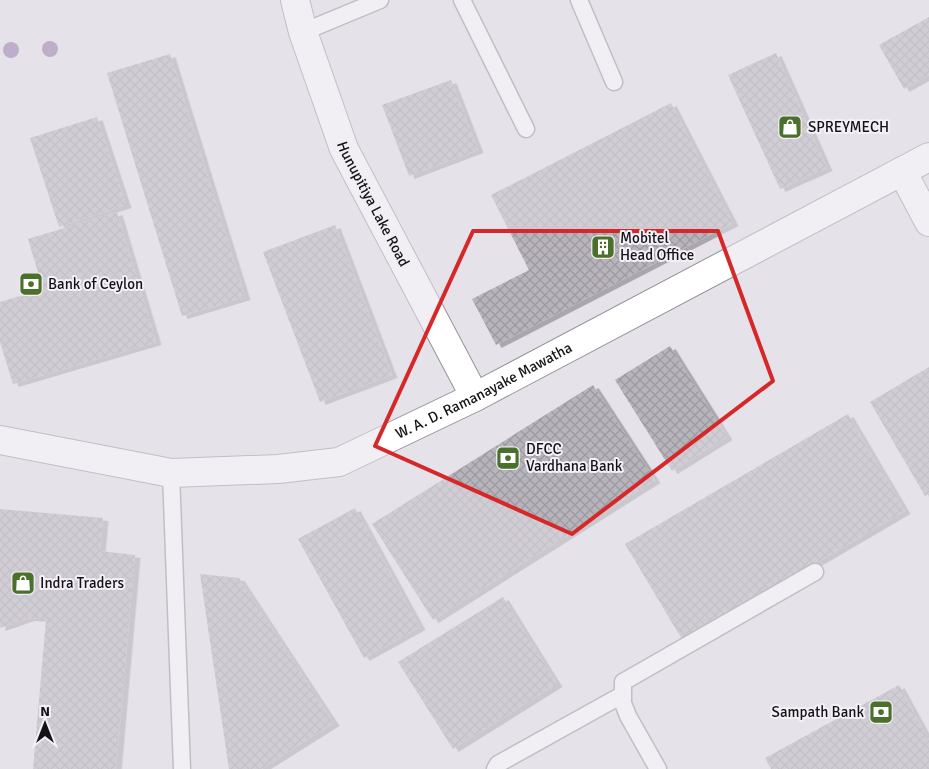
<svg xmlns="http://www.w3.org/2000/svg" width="929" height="769" font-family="Signika,sans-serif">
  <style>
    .building { fill: url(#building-cross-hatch); filter: url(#shadow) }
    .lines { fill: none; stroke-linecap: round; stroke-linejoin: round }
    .lane-casing { stroke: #969399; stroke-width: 19 }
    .street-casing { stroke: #969399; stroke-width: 30 }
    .lane { stroke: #fff; stroke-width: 16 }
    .street { stroke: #fff; stroke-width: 28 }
    .tree { fill: #9070a3 }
    .marked { fill: none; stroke: #d62828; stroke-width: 4; stroke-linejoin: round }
    .labels { text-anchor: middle; stroke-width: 4; stroke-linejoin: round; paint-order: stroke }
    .poi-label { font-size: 15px; fill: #141215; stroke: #f3f0f7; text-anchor: start }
    .street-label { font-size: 15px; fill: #141215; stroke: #f3f0f7 }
  </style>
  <defs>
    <pattern id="building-cross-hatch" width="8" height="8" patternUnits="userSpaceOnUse" patternTransform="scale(1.25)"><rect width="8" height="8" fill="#b7b4bb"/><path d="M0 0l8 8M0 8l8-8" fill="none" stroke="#9c9aa0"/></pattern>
    <filter id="shadow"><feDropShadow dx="5.5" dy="3" stdDeviation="0" flood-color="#0004"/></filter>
  </defs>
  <rect width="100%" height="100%" fill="#e6e2ea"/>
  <!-- building -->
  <g class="building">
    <path d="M 929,17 L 929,75 L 904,89 L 879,45 Z"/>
    <path d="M 776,53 L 827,168 L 780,189 L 728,75 Z"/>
    <path d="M 170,54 L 245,297 L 182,316 L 107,73 Z"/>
    <path d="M 451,80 L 478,150 L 409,176 L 382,105 Z"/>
    <path d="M 671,103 L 733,223 L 496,345 L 472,299 L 529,270 L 491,195 Z"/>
    <path d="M 97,117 L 126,205 L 59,227 L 30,138 Z"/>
    <path d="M 117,212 L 156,342 L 13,384 L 0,342 L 0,302 L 43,289 L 28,239 Z"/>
    <path d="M 335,225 L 392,375 L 320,402 L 263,252 Z"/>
    <path d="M 670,346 L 727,437 L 672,471 L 615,380 Z"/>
    <path d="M 929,367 L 929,493 L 925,496 L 870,402 Z"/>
    <path d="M 593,385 L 655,480 L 433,620 L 372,524 Z"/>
    <path d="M 848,414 L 905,511 L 683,641 L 625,544 Z"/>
    <path d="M 355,508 L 420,627 L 364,658 L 298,539 Z"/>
    <path d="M 0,509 L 103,518 L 100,551 L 135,555 L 116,769 L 33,769 L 46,619 L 29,618 L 0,628 Z"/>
    <path d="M 200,574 L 239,578 L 334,723 L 261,769 L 229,769 Z"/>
    <path d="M 503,597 L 557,684 L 453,749 L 398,662 Z"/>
    <path d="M 899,685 L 929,740 L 929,769 L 771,769 L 765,758 Z"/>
  </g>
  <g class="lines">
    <!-- lane casing -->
    <g class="lane-casing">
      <g id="lane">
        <path d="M 462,0 L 526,129"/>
        <path d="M 579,0 L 614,82"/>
        <path d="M 303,32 L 380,0"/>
        <path d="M 171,473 L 182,769"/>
        <path d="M 495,769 L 498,764 L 622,695"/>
        <path d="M 658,769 L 628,716 L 623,703 L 623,682 L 815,572"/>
      </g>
    </g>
    <!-- street casing -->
    <g class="street-casing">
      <g id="street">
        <path id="s1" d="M 295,0 L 303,32 L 344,149 L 475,397"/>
        <path d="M 902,171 L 929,222"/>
        <path id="s2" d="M 0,440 L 171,473 L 278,469 L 339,462 L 475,397 L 929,157"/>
      </g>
    </g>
    <!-- lane -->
    <use href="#lane" class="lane"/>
    <!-- street -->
    <use href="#street" class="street"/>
  </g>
  <!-- trees -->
  <g class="tree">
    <circle cx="50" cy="49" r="8"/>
    <circle cx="11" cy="50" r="8"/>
  </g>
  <!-- marked area -->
  <path d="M0 0H929V769H0ZM 473,231 L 718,231 L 773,381 L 572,534 L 375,446 Z" fill="#e6e2ea" fill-opacity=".55" fill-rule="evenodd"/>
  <path class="marked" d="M 473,231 L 718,231 L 773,381 L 572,534 L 375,446 Z"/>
  <!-- icons -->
  <defs>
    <g id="shop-square" transform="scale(1.25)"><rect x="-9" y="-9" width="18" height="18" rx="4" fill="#4a712b" stroke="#f3f0f7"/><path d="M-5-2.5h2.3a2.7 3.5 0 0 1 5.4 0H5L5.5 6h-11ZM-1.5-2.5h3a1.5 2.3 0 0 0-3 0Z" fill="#fff"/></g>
    <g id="building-square" transform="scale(1.25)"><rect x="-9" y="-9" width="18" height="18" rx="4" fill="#4a712b" stroke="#f3f0f7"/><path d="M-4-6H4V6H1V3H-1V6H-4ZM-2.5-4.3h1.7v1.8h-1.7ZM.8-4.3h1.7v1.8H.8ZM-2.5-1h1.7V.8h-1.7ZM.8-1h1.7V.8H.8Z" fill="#fff"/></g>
    <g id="bank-square" transform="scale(1.25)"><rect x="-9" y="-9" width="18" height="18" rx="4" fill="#4a712b" stroke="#f3f0f7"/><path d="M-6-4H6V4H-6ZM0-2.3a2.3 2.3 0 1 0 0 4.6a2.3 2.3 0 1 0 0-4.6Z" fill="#fff"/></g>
  </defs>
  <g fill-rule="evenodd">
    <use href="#shop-square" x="790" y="127"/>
    <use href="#building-square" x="603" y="247"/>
    <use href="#bank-square" x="31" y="284"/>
    <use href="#bank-square" x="508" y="458"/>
    <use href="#shop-square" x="23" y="583"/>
    <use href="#bank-square" x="881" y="712"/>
  </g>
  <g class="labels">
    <!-- poi labels -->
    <g class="poi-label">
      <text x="808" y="132">SPREYMECH</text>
      <text x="620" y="243">Mobitel<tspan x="620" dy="17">Head Office</tspan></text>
      <text x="48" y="289">Bank of Ceylon</text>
      <text x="526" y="454">DFCC<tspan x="526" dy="17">Vardhana Bank</tspan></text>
      <text x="40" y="588">Indra Traders</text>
      <text x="864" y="717" text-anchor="end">Sampath Bank</text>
    </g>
    <!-- street labels -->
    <g class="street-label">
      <text dy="5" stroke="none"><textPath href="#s1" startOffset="219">Hunupitiya Lake Road</textPath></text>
      <text dy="5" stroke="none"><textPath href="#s2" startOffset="504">W. A. D. Ramanayake Mawatha</textPath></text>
    </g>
  </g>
  <!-- north arrow -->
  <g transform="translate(45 724)" stroke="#f3f0f7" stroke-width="4" paint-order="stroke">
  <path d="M0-4L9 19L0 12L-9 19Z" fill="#141215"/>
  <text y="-8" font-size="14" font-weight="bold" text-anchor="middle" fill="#141215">N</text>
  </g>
</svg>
